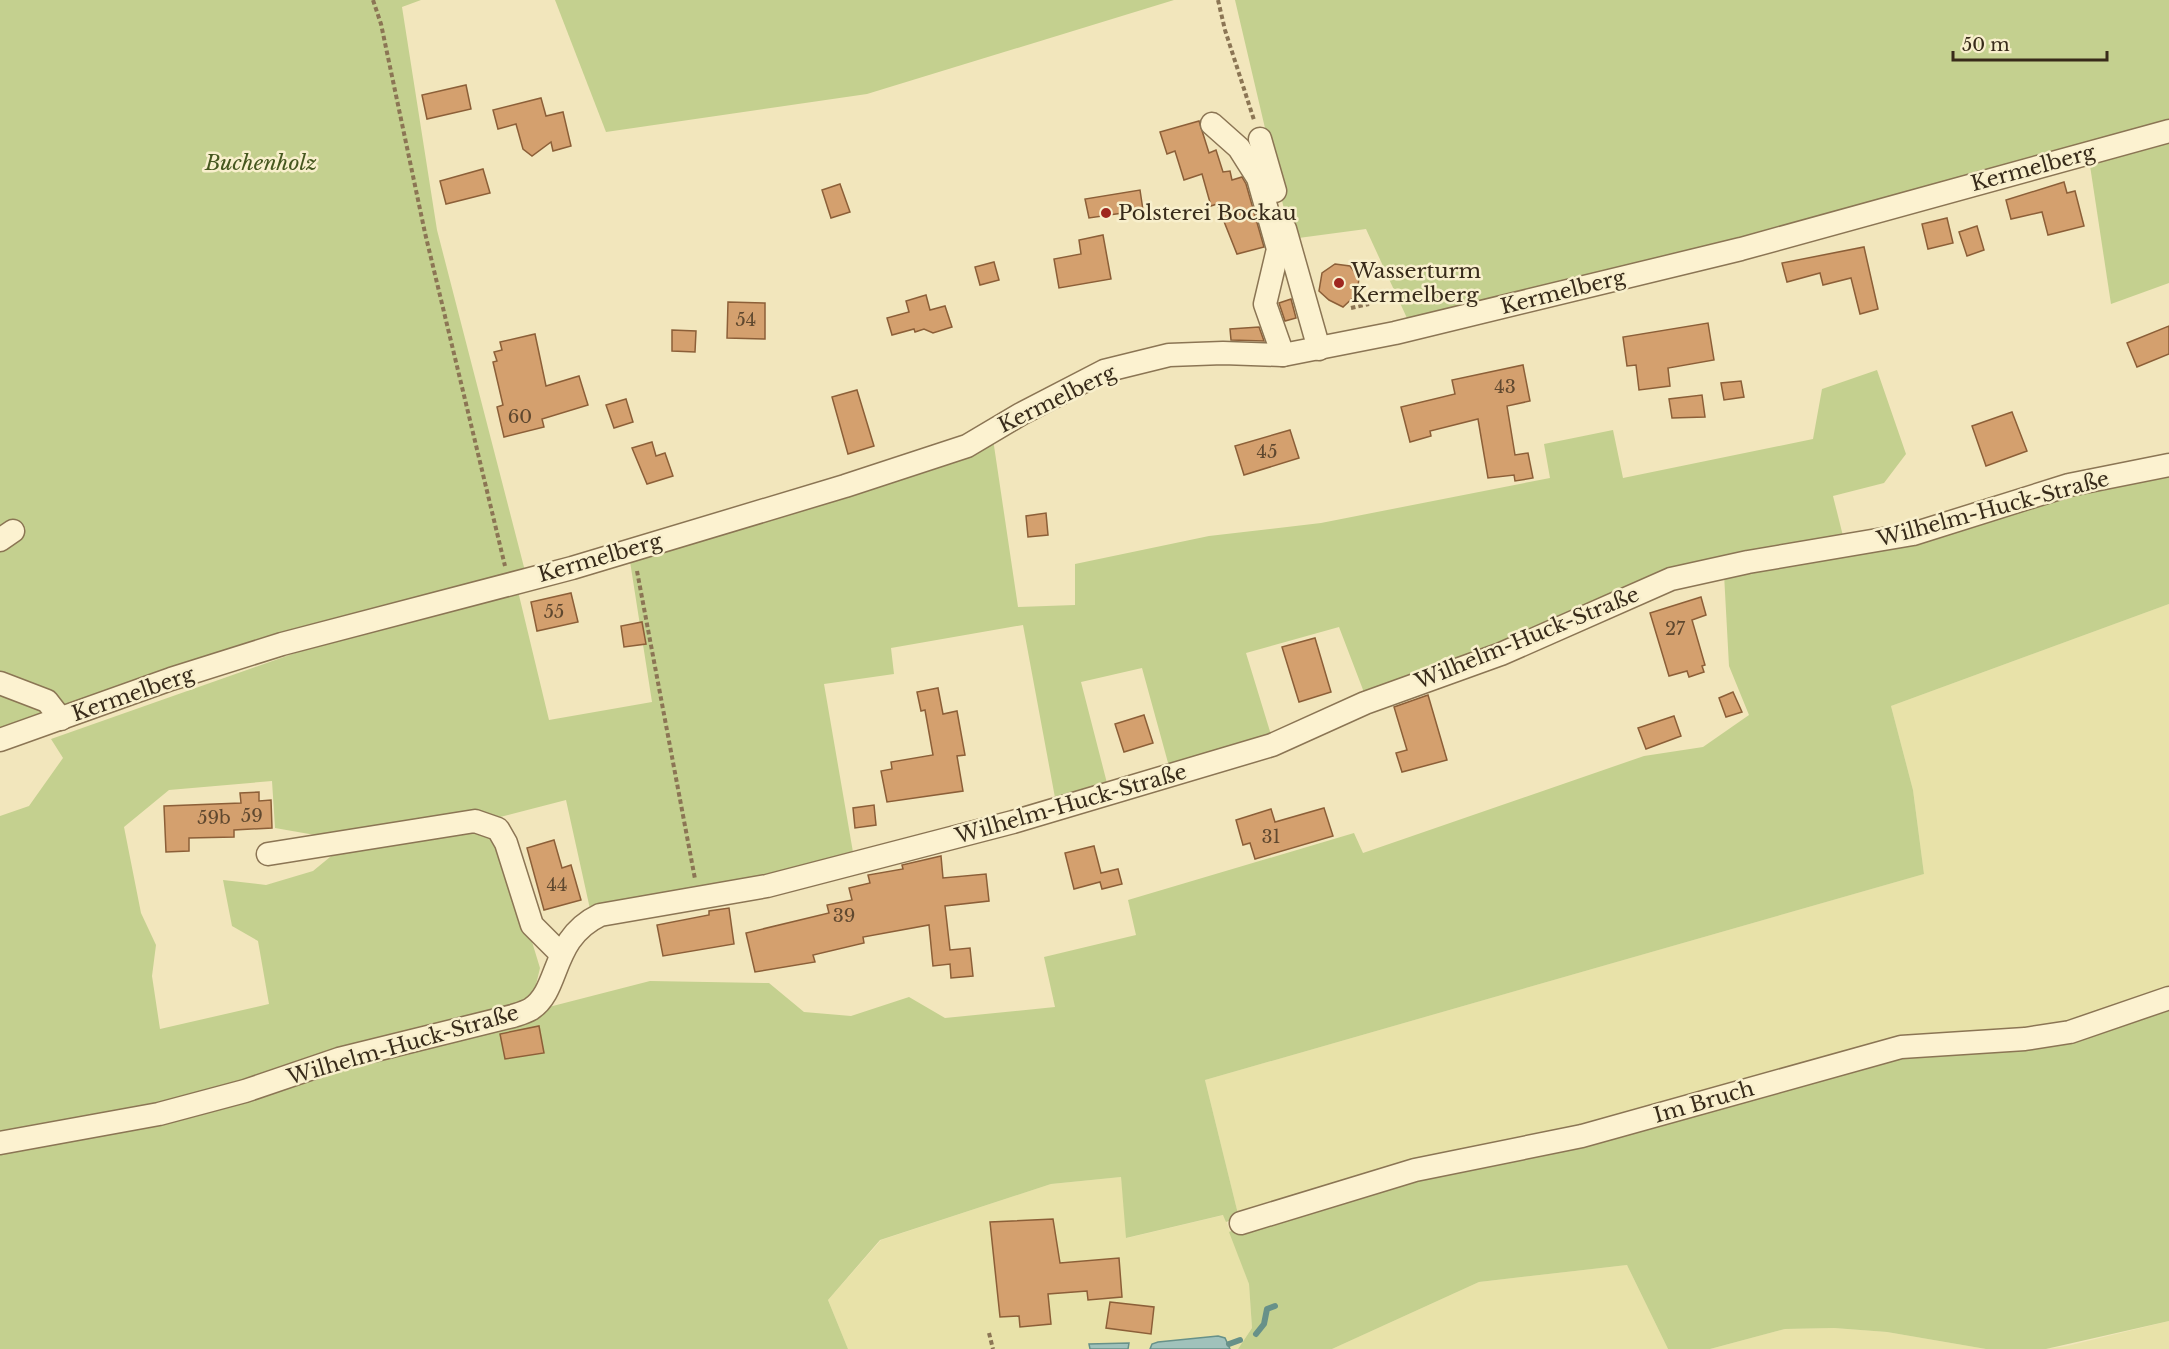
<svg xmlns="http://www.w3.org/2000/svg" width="2169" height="1349" font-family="'Libre Baskerville',serif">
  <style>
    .farmland { fill: #e8e2a9 }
    .green { fill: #c4d08f }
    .water { fill: #a0c2bb; stroke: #679189; stroke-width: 1.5 }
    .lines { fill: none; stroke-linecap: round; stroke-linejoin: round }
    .stream { stroke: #679189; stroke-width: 6 }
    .building { fill: #d4a06e; stroke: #8c5f38; stroke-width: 1.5 }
    .minor-casing { stroke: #8b7554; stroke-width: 25 }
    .path { stroke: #8b7554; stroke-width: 4; stroke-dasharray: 4.5 3; stroke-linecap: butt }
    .minor { stroke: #fcf2d0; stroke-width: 22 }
    .poi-dot { fill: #9f271f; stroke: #f8efcc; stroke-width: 2 }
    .labels { text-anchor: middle; stroke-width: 5; stroke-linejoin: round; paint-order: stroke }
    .number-label { font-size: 18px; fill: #5f482f }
    .park-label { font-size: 21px; font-style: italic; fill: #45571f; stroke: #f8efcc }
    .street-label { font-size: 21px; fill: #382b1a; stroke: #f8efcc }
    .poi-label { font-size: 21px; fill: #382b1a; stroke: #f8efcc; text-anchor: start }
  </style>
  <rect width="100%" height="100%" fill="#f2e6bc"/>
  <!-- farmland -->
  <g class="farmland">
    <path d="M 2169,604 L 2169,994 L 2071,1028 L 1239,1218 L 1205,1080 L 1924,874 L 1913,790 L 1891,706 Z"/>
    <path d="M 1121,1177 L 1127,1238 L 1224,1215 L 1249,1284 L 1252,1328 L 1238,1349 L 848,1349 L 828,1300 L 881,1240 L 1051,1184 Z"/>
    <path d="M 1627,1265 L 1668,1349 L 1332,1349 L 1479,1282 Z"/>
    <path d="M 2169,1321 L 2169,1349 L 2046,1349 L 2067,1346 Z"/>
    <path d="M 1834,1328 L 1887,1332 L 1986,1349 L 1710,1349 L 1785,1329 Z"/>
  </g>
  <!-- green -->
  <g class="green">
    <path d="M 0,0 L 421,0 L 402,7 L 437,230 L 525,571 L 0,731 Z"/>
    <path d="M 555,0 L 1174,0 L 867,94 L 606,132 Z"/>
    <path d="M 1235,0 L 2169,0 L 2169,124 L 1412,329 L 1366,229 L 1291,239 Z"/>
    <path d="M 2169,137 L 2169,283 L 2111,304 L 2089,159 Z"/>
    <path d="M 1877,370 L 1906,454 L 1884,483 L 1833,496 L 1844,540 L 1745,555 L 1500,648 L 1365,695 L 1339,627 L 1246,653 L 1272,738 L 1170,770 L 1142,668 L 1081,682 L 1108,787 L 1056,803 L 1023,625 L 891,648 L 894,674 L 824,684 L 854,858 L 590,909 L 566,800 L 492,819 L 338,839 L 275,828 L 272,781 L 169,790 L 124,827 L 141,913 L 156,945 L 152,976 L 160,1029 L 269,1004 L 258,941 L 232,926 L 223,880 L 266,885 L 313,871 L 341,848 L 475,827 L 502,843 L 540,968 L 534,993 L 525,1002 L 244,1086 L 0,1137 L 0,816 L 29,806 L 63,758 L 51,739 L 355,632 L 517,587 L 549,720 L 652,702 L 629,555 L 993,439 L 1018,607 L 1075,605 L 1075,564 L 1209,536 L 1321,523 L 1550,478 L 1544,444 L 1613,430 L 1623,478 L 1813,439 L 1822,389 Z"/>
    <path d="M 2169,472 L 2169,604 L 1891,706 L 1913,790 L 1924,874 L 1205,1080 L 1239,1218 L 1226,1222 L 1223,1215 L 1126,1238 L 1121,1177 L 1051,1184 L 880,1240 L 828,1300 L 848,1349 L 0,1349 L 0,1148 L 650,981 L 769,983 L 804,1012 L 851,1016 L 909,997 L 945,1018 L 1055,1007 L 1044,957 L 1136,935 L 1128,900 L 1354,833 L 1363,853 L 1644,756 L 1703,747 L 1749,715 L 1729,666 L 1724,574 L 2072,492 Z"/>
    <path d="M 2169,1003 L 2169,1321 L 2046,1349 L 1986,1349 L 1887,1332 L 1834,1328 L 1785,1329 L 1710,1349 L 1668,1349 L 1627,1265 L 1479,1282 L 1332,1349 L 1238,1349 L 1252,1328 L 1249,1284 L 1229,1232 L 1240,1227 L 1900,1052 Z"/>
  </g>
  <!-- water -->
  <g class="water">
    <path d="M 1218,1336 L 1225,1338 L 1230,1349 L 1150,1349 L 1152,1344 L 1158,1342 Z"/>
    <path d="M 1129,1343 L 1128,1349 L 1090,1349 L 1089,1344 Z"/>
  </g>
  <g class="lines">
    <!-- stream -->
    <g class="stream">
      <path d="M 1256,1334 L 1264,1324 L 1267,1309 L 1275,1306"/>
      <path d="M 1229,1344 L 1240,1340"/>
    </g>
  </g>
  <!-- building -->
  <g class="building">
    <path d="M 466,85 L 471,109 L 427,119 L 422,95 Z"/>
    <path d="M 541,98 L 546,116 L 563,112 L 571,146 L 553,151 L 551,142 L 532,156 L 523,149 L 516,124 L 498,129 L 493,110 Z"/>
    <path d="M 1199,121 L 1209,153 L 1216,150 L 1223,172 L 1230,171 L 1232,180 L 1242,177 L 1246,184 L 1264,247 L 1237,254 L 1217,204 L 1211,206 L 1202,174 L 1184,180 L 1175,151 L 1167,154 L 1160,132 Z"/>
    <path d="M 483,169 L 490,193 L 446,204 L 440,181 Z"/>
    <path d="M 2064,182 L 2067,193 L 2075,191 L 2084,226 L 2048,235 L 2042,212 L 2011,219 L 2006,200 Z"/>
    <path d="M 840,184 L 850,212 L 831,218 L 822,190 Z"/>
    <path d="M 1140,190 L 1143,210 L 1089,218 L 1085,199 Z"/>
    <path d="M 1947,218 L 1953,243 L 1928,249 L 1922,224 Z"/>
    <path d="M 1977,226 L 1984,250 L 1967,256 L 1959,232 Z"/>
    <path d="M 1103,235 L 1111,279 L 1059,288 L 1054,259 L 1081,254 L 1079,240 Z"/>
    <path d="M 1864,247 L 1878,309 L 1860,314 L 1851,278 L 1823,285 L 1820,273 L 1787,282 L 1782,263 Z"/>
    <path d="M 994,262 L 999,280 L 980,285 L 975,267 Z"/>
    <path d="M 1335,264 L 1350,266 L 1359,278 L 1357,294 L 1343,307 L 1329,300 L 1319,291 L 1322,273 Z"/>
    <path d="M 926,295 L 930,310 L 945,306 L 952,327 L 933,333 L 924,329 L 915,332 L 914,329 L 892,335 L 887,318 L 909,312 L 906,301 Z"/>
    <path d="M 1291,299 L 1296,318 L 1285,321 L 1279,303 Z"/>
    <path d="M 728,302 L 765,303 L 765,339 L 727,338 Z"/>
    <path d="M 1708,323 L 1714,360 L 1668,368 L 1670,386 L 1639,390 L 1636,365 L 1627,366 L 1623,337 Z"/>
    <path d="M 2169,326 L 2169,354 L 2137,367 L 2127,343 Z"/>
    <path d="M 1259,327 L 1264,341 L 1231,340 L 1230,329 Z"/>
    <path d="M 672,330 L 696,331 L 695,352 L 672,351 Z"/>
    <path d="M 535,334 L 546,386 L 579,376 L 588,405 L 542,419 L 544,427 L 504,437 L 497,407 L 503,405 L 493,362 L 497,361 L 494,352 L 502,350 L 500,342 Z"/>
    <path d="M 1523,365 L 1530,401 L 1507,406 L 1515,455 L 1528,453 L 1533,478 L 1515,481 L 1514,475 L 1488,478 L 1478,419 L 1430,431 L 1431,436 L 1410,442 L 1401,407 L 1455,394 L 1452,380 Z"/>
    <path d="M 1741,381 L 1744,397 L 1724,400 L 1721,383 Z"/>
    <path d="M 857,390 L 874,446 L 848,454 L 832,397 Z"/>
    <path d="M 1702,395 L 1705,417 L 1672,418 L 1669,399 Z"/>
    <path d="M 626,399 L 633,422 L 614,428 L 606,405 Z"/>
    <path d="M 2012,412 L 2027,451 L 1986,466 L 1972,426 Z"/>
    <path d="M 1290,430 L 1299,458 L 1244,475 L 1235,446 Z"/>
    <path d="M 652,442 L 656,456 L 665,453 L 673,476 L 647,484 L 632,448 Z"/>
    <path d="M 1046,513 L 1048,535 L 1028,537 L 1026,516 Z"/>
    <path d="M 571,593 L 578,622 L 537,631 L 531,602 Z"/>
    <path d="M 1701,597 L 1706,615 L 1692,620 L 1705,665 L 1702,666 L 1704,672 L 1689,677 L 1687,671 L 1669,676 L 1650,613 Z"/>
    <path d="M 642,622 L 646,644 L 624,647 L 621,626 Z"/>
    <path d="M 1315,638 L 1331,692 L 1299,702 L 1282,647 Z"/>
    <path d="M 938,688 L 943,714 L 957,711 L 965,755 L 957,756 L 963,791 L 887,802 L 881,771 L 892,769 L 891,762 L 933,755 L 925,710 L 921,711 L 917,692 Z"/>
    <path d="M 1733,692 L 1742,712 L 1726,717 L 1719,698 Z"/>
    <path d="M 1428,695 L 1447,760 L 1402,772 L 1396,753 L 1407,750 L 1394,707 Z"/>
    <path d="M 1144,715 L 1153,743 L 1124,752 L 1115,724 Z"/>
    <path d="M 1674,716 L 1681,736 L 1646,749 L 1638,728 Z"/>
    <path d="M 259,792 L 259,801 L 271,800 L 272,828 L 234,830 L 234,837 L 189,838 L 189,851 L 166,852 L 164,806 L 241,803 L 240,793 Z"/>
    <path d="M 874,805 L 876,825 L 855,828 L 853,808 Z"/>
    <path d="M 1324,808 L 1333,836 L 1255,859 L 1250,843 L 1243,845 L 1236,820 L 1271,809 L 1275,822 Z"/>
    <path d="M 554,840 L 562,868 L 571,865 L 581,900 L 544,910 L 527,848 Z"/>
    <path d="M 1094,846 L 1101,873 L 1118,869 L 1122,884 L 1102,889 L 1100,882 L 1074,889 L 1065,853 Z"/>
    <path d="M 941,856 L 943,878 L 986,874 L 989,901 L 945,906 L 950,950 L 970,948 L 973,976 L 951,978 L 950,964 L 933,966 L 929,925 L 863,937 L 864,943 L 813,955 L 815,962 L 755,972 L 746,933 L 829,913 L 827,905 L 852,900 L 849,888 L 870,883 L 868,875 L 903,869 L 902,865 Z"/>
    <path d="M 729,908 L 734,944 L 663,956 L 657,925 L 709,915 L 709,911 Z"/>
    <path d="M 539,1026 L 544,1053 L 505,1059 L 500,1034 Z"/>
    <path d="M 1053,1219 L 1060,1263 L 1119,1258 L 1122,1297 L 1088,1300 L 1087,1291 L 1048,1294 L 1051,1324 L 1020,1327 L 1019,1316 L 1000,1317 L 990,1222 Z"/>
    <path d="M 1110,1302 L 1154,1307 L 1151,1334 L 1106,1328 Z"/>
  </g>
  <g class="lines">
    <!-- minor casing -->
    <g class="minor-casing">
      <g id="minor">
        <path d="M 1212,124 L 1239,148 L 1258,178 L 1278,249 L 1265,304 L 1283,355"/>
        <path d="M 1260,139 L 1275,191"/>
        <path d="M 1285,229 L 1319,349"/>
        <path d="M 0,540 L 13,531"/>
        <path d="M 0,683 L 47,701 L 61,719"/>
        <path d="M 0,740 L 171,679 L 282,644 L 572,568 L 845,486 L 967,446 L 1021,414 L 1104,371 L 1169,355 L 1223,353 L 1283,355 L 1395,333 L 1741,249 L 2169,131"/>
        <path d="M 268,854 L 475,821 L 498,829 L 506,843 L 532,925 L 561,954"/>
        <path d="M 0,1143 L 159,1114 L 245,1091 L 339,1059 L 513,1016 C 519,1014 526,1012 531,1009 C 561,989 550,939 600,915 L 767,886 L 1013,822 L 1272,745 L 1365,703 L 1501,654 L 1671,579 L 1748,562 L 1913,534 L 2069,485 L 2169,465"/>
        <path d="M 1241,1223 L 1415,1170 L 1582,1136 L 1901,1047 L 2025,1039 L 2070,1032 L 2169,998"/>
      </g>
    </g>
    <!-- path -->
    <g class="path">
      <path d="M 373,0 L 381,24 L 425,233 L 505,566"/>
      <path d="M 1218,0 L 1225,30 L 1254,120"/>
      <path d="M 1351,308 L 1369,304"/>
      <path d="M 637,571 L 695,879"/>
      <path d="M 989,1333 L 993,1349"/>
    </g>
    <!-- minor -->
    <use href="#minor" class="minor"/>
  </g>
  <!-- markers -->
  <g class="poi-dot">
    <circle cx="1106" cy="213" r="6"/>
    <circle cx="1339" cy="283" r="6"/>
  </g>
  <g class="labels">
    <!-- number labels -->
    <g class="number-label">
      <text x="746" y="326">54</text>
      <text x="1505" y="393">43</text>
      <text x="520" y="423">60</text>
      <text x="1267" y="458">45</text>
      <text x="554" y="618">55</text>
      <text x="1675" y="635">27</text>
      <text x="252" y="822">59</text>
      <text x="214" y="824">59b</text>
      <text x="1271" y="843">31</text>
      <text x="557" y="891">44</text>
      <text x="844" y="922">39</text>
    </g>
    <!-- park labels -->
    <g class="park-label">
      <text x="261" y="170">Buchenholz</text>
    </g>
    <!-- street labels -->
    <g class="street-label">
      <text transform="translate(2033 168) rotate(-15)" y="7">Kermelberg</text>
      <text transform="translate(1563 292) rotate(-14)" y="7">Kermelberg</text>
      <text transform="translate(1057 399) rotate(-26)" y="7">Kermelberg</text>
      <text transform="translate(1993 509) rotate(-15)" y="7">Wilhelm-Huck-Straße</text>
      <text transform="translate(600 558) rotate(-16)" y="7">Kermelberg</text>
      <text transform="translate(1527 638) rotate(-22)" y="7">Wilhelm-Huck-Straße</text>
      <text transform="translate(133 694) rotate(-19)" y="7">Kermelberg</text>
      <text transform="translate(1071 804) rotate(-16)" y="7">Wilhelm-Huck-Straße</text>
      <text transform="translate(403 1045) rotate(-16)" y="7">Wilhelm-Huck-Straße</text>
      <text transform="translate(1704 1102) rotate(-16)" y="7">Im Bruch</text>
    </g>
    <!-- poi labels -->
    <g class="poi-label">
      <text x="1118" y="220">Polsterei Bockau</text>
      <text x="1351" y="278">Wasserturm<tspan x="1351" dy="24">Kermelberg</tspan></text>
    </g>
  </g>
  <!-- scale -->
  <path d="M1953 51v9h154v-9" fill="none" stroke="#382b1a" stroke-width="3"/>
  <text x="1962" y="51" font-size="18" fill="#382b1a" stroke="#f8efcc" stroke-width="4.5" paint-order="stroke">50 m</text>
</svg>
